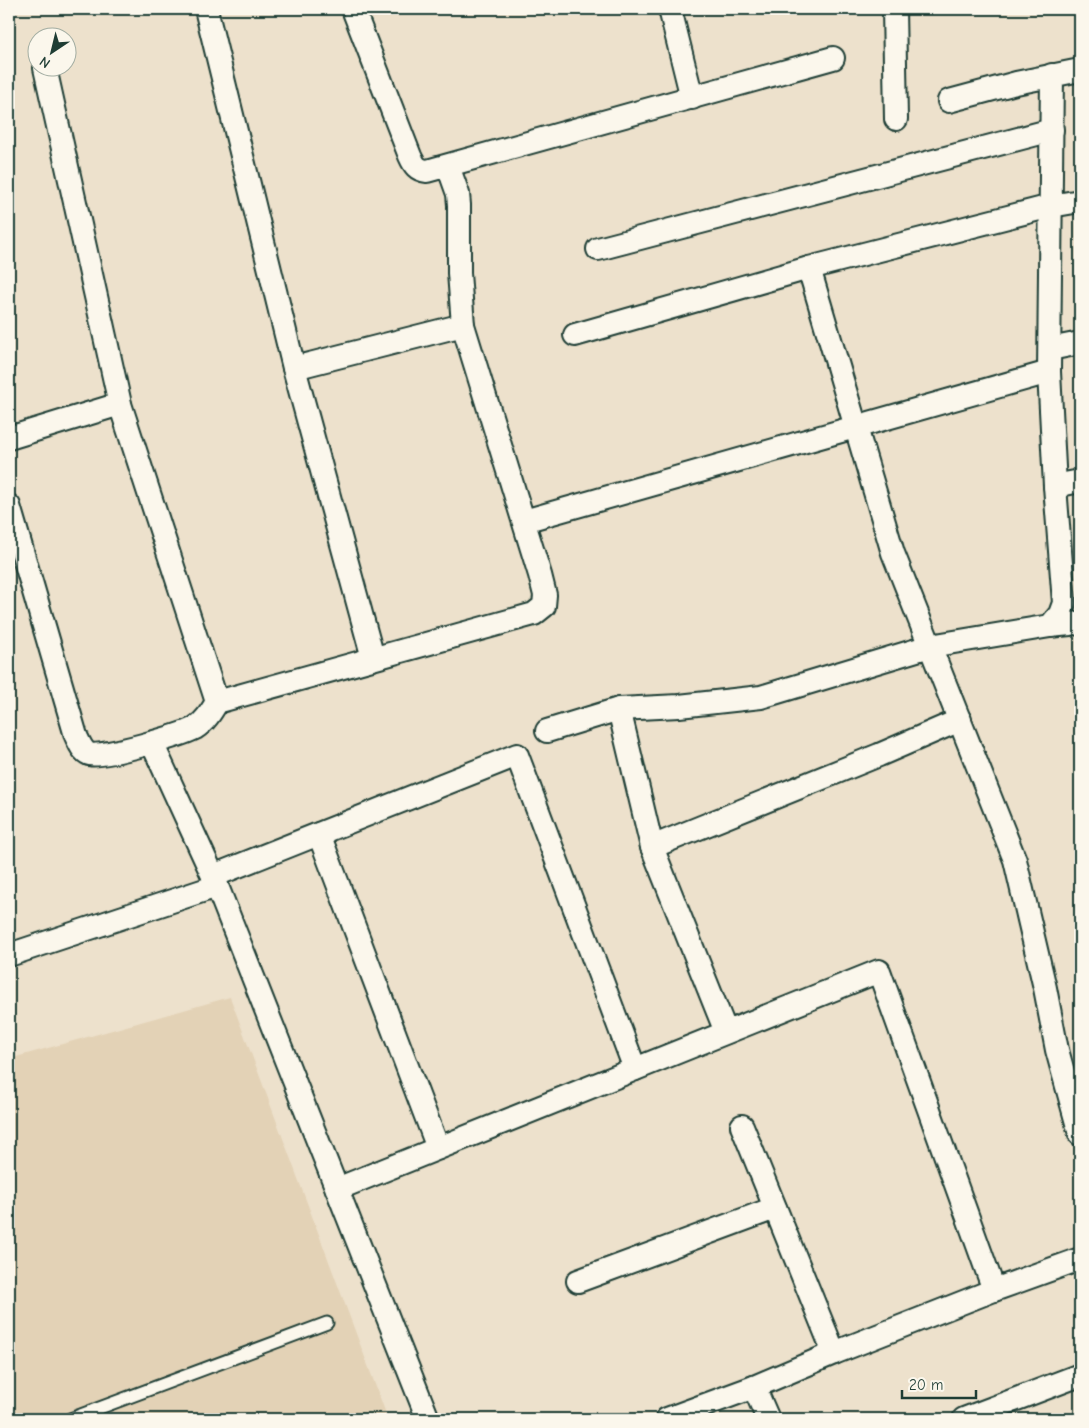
<svg xmlns="http://www.w3.org/2000/svg" width="1089" height="1428" font-family="'Comic Neue',sans-serif">
  <style>
    .built { fill: #e3d2b6 }
    .lines { fill: none; stroke-linecap: round; stroke-linejoin: round }
    .lane-casing { stroke: #1f3d34; stroke-width: 15 }
    .street-casing { stroke: #1f3d34; stroke-width: 26 }
    .lane { stroke: #fbf7ec; stroke-width: 11 }
    .street { stroke: #fbf7ec; stroke-width: 22 }
  </style>
  <rect width="100%" height="100%" fill="#ede1cc"/>
  <filter id="ink" filterUnits="userSpaceOnUse"><feTurbulence type="fractalNoise" baseFrequency=".02" numOctaves="2"/><feDisplacementMap in="SourceGraphic" scale="10" xChannelSelector="R" yChannelSelector="G"/><feConvolveMatrix kernelMatrix="1 2 1 2 8 2 1 2 1" color-interpolation-filters="sRGB"/></filter>
  <g filter="url(#ink)">
    <!-- built -->
    <path class="built" d="M 230,997 L 388,1419 L 9,1419 L 9,1059 Z"/>
    <g class="lines">
      <!-- lane casing -->
      <g class="lane-casing">
        <path id="lane" d="M 70,1419 L 327,1323"/>
      </g>
      <!-- street casing -->
      <g class="street-casing">
        <g id="street">
          <path d="M 206,9 L 294,368 L 373,658"/>
          <path d="M 353,9 L 410,156 C 414,165 417,170 427,171 L 833,58"/>
          <path d="M 670,9 L 692,98"/>
          <path d="M 894,9 L 896,119"/>
          <path d="M 45,68 L 120,404 L 217,702"/>
          <path d="M 949,101 L 1016,83 L 1080,70"/>
          <path d="M 598,249 L 1052,130"/>
          <path d="M 809,268 L 893,553 L 1015,860 L 1045,988 L 1057,1050 L 1080,1134"/>
          <path d="M 575,335 L 809,268 L 1051,206 L 1080,201"/>
          <path d="M 1050,349 L 1080,343"/>
          <path d="M 294,368 L 463,325"/>
          <path d="M 9,438 L 120,404"/>
          <path d="M 1055,486 L 1080,481"/>
          <path d="M 9,506 L 76,736 C 79,742 82,751 89,754 C 100,759 182,735 195,728 C 205,722 211,712 217,702 L 534,614 L 544,606 L 545,595 L 540,575 L 463,325 L 459,273 L 459,205 L 458,194 L 448,166"/>
          <path d="M 524,521 L 1049,372"/>
          <path d="M 1050,626 L 1080,623"/>
          <path d="M 619,709 L 652,847 L 726,1032"/>
          <path d="M 547,731 L 619,709 L 679,706 L 761,697 L 930,646 L 1050,626 L 1060,614 L 1064,603 L 1055,486 L 1049,372 L 1052,75"/>
          <path d="M 152,743 L 213,876 L 428,1419"/>
          <path d="M 319,834 L 438,1148"/>
          <path d="M 652,847 L 879,755 L 960,720"/>
          <path d="M 213,876 L 517,755 L 635,1069"/>
          <path d="M 9,955 L 217,886"/>
          <path d="M 742,1126 L 834,1353"/>
          <path d="M 337,1189 L 879,971 L 994,1290"/>
          <path d="M 578,1281 L 775,1208"/>
          <path d="M 754,1387 L 768,1419"/>
          <path d="M 667,1419 L 754,1387 L 834,1353 L 994,1290 L 1080,1259"/>
          <path d="M 964,1419 L 1080,1375"/>
        </g>
      </g>
      <!-- lane -->
      <use href="#lane" class="lane"/>
      <!-- street -->
      <use href="#street" class="street"/>
    </g>
  </g>
  <!-- margin -->
  <rect width="1089" height="1428" fill="none" stroke="#fbf7ec" stroke-width="30"/>
  <rect x="15" y="15" width="1059" height="1398" fill="none" stroke="#1f3d34" stroke-width="2" filter="url(#ink)"/>
  <!-- north arrow -->
  <g transform="translate(52 52) rotate(215)"><circle r="24" fill="#fbf7ec" stroke="#a3ada2"/>
  <path d="M0-4L9 19L0 12L-9 19Z" fill="#1f3d34"/>
  <text y="-8" font-size="14" font-weight="bold" text-anchor="middle" fill="#1f3d34">N</text>
  </g>
  <!-- scale -->
  <path d="M902 1390v8h74v-8" fill="none" stroke="#1f3d34" stroke-width="2.5"/>
  <text x="909" y="1390" font-size="15" fill="#1f3d34" stroke="#fbf7ec" stroke-width="4" paint-order="stroke">20 m</text>
</svg>
